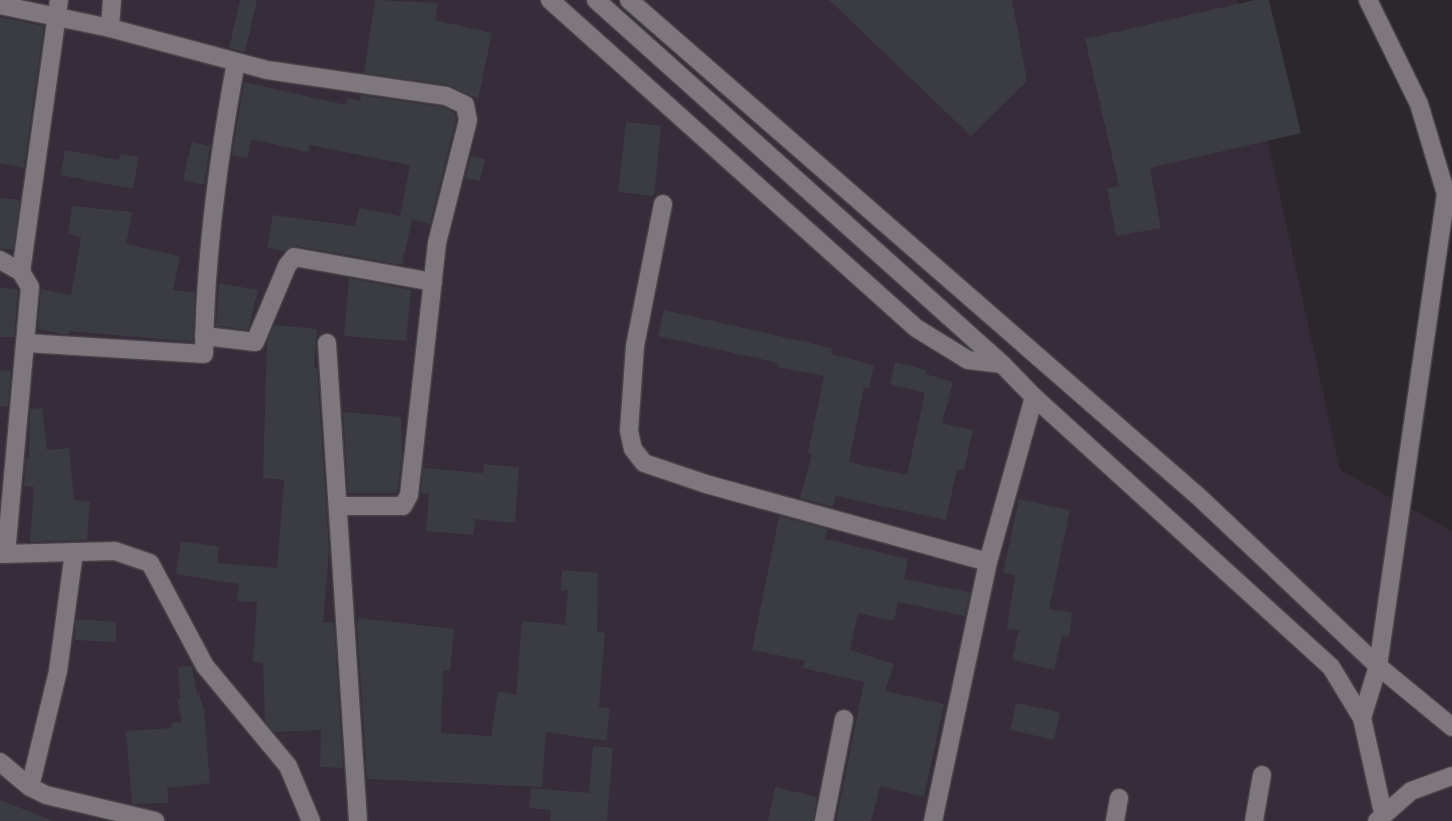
<svg xmlns="http://www.w3.org/2000/svg" width="1452" height="821" font-family="Signika,sans-serif">
  <style>
    .industrial { fill: #372c3a }
    .building { fill: #3b3b42 }
    .lines { fill: none; stroke-linecap: round; stroke-linejoin: round }
    .minor-casing { stroke: #474347; stroke-width: 21 }
    .minor { stroke: #7e787e; stroke-width: 18 }
  </style>
  <rect width="100%" height="100%" fill="#2c272c"/>
  <!-- industrial -->
  <path class="industrial" d="M 0,0 L 1237,0 L 1340,470 L 1452,531 L 1452,821 L 0,821 Z"/>
  <!-- building -->
  <g class="building">
    <path d="M 240,0 L 257,0 L 245,52 L 229,48 Z"/>
    <path d="M 375,0 L 438,3 L 435,20 L 492,33 L 478,99 L 448,85 L 364,73 Z"/>
    <path d="M 829,0 L 1012,0 L 1027,81 L 971,136 Z"/>
    <path d="M 1255,0 L 1269,0 L 1301,133 L 1150,168 L 1161,228 L 1116,236 L 1107,188 L 1119,186 L 1085,39 Z"/>
    <path d="M 0,17 L 44,26 L 24,168 L 0,163 Z"/>
    <path d="M 244,82 L 346,105 L 347,98 L 360,101 L 361,95 L 443,107 L 455,113 L 456,120 L 430,224 L 412,220 L 402,265 L 296,246 L 284,251 L 267,248 L 273,215 L 355,226 L 359,208 L 400,216 L 410,165 L 310,145 L 308,152 L 251,139 L 248,158 L 232,155 Z"/>
    <path d="M 626,122 L 661,126 L 654,196 L 618,192 Z"/>
    <path d="M 192,142 L 210,146 L 204,185 L 183,180 Z"/>
    <path d="M 65,150 L 119,160 L 120,154 L 139,157 L 133,189 L 60,175 Z"/>
    <path d="M 471,156 L 485,159 L 480,181 L 465,178 Z"/>
    <path d="M 0,198 L 20,200 L 13,250 L 0,248 Z"/>
    <path d="M 72,206 L 132,212 L 126,244 L 180,256 L 173,290 L 195,293 L 193,342 L 69,331 L 69,334 L 62,334 L 38,329 L 41,289 L 71,295 L 81,237 L 68,234 Z"/>
    <path d="M 349,278 L 411,290 L 406,341 L 344,336 Z"/>
    <path d="M 219,283 L 258,290 L 248,330 L 216,326 Z"/>
    <path d="M 0,287 L 18,290 L 14,337 L 0,337 Z"/>
    <path d="M 664,310 L 832,348 L 831,354 L 874,365 L 869,389 L 864,387 L 849,462 L 907,475 L 925,393 L 890,384 L 895,362 L 927,370 L 926,374 L 953,382 L 942,423 L 973,430 L 964,470 L 957,469 L 946,520 L 836,496 L 833,507 L 800,498 L 812,454 L 808,453 L 824,376 L 777,367 L 778,363 L 658,336 Z"/>
    <path d="M 274,325 L 317,329 L 314,368 L 317,368 L 329,550 L 323,622 L 334,622 L 343,768 L 320,767 L 321,730 L 274,732 L 265,721 L 263,663 L 253,662 L 257,602 L 237,601 L 239,584 L 176,574 L 181,541 L 219,547 L 217,563 L 277,568 L 284,480 L 263,478 L 267,342 Z"/>
    <path d="M 0,370 L 11,371 L 8,407 L 0,406 Z"/>
    <path d="M 42,408 L 47,450 L 69,448 L 74,500 L 90,502 L 87,540 L 30,542 L 34,487 L 24,486 L 26,458 L 29,459 L 30,409 Z"/>
    <path d="M 343,412 L 401,417 L 402,459 L 397,493 L 348,493 Z"/>
    <path d="M 484,464 L 519,467 L 515,523 L 475,519 L 473,535 L 426,531 L 429,493 L 421,493 L 423,468 L 483,473 Z"/>
    <path d="M 1019,499 L 1070,510 L 1049,609 L 1072,613 L 1069,637 L 1062,636 L 1054,670 L 1012,660 L 1019,630 L 1007,629 L 1015,575 L 1003,573 Z"/>
    <path d="M 779,516 L 827,529 L 825,539 L 908,559 L 904,579 L 970,592 L 965,616 L 898,602 L 894,621 L 858,613 L 850,650 L 894,664 L 885,691 L 944,704 L 924,797 L 880,786 L 871,821 L 836,821 L 864,682 L 803,668 L 805,661 L 752,650 Z"/>
    <path d="M 562,570 L 598,573 L 597,632 L 605,633 L 599,707 L 610,708 L 606,741 L 546,732 L 542,787 L 367,779 L 357,624 L 359,618 L 454,629 L 450,671 L 443,670 L 441,733 L 491,736 L 498,691 L 516,695 L 522,621 L 565,625 L 568,590 L 561,590 Z"/>
    <path d="M 76,619 L 116,622 L 116,642 L 74,640 Z"/>
    <path d="M 192,666 L 197,695 L 199,694 L 204,711 L 210,783 L 167,788 L 169,803 L 132,804 L 126,731 L 172,728 L 171,723 L 182,722 L 177,699 L 180,699 L 178,667 Z"/>
    <path d="M 1016,703 L 1060,712 L 1054,740 L 1010,730 Z"/>
    <path d="M 593,746 L 613,748 L 607,821 L 550,821 L 551,810 L 529,808 L 531,788 L 589,793 Z"/>
    <path d="M 775,787 L 817,797 L 813,821 L 768,821 Z"/>
    <path d="M 0,800 L 51,820 L 51,821 L 0,821 Z"/>
  </g>
  <g class="lines">
    <!-- minor casing -->
    <g class="minor-casing">
      <g id="minor">
        <path d="M 112,0 L 110,28 L 267,70 L 446,96 L 465,105 L 468,120 L 437,243 L 409,495 L 403,506 L 338,506"/>
        <path d="M 550,0 L 916,328 L 968,360 L 1002,364"/>
        <path d="M 596,0 L 1002,364 L 1034,397 L 1331,667 L 1362,718 L 1383,813"/>
        <path d="M 629,0 L 1199,497 L 1378,666 L 1452,727"/>
        <path d="M 0,5 L 110,28"/>
        <path d="M 663,204 L 635,346 L 629,431 L 633,449 L 644,463 L 706,484 L 988,562"/>
        <path d="M 0,260 L 21,272 L 30,287 L 6,554"/>
        <path d="M 21,272 L 59,0"/>
        <path d="M 204,336 L 255,342 L 287,266 L 294,257 L 433,282"/>
        <path d="M 26,343 L 204,354 C 205,256 218,159 236,62"/>
        <path d="M 327,343 L 358,821"/>
        <path d="M 0,554 L 115,551 L 150,563 L 205,666 L 288,766 L 311,821"/>
        <path d="M 1362,718 L 1378,666 L 1446,194 L 1419,104 L 1368,0"/>
        <path d="M 0,762 L 30,787 L 46,795 L 155,821"/>
        <path d="M 30,787 L 58,671 L 74,552"/>
        <path d="M 824,821 L 844,719"/>
        <path d="M 933,821 L 988,562 L 1034,397"/>
        <path d="M 1115,821 L 1119,798"/>
        <path d="M 1254,821 L 1262,775"/>
        <path d="M 1377,821 L 1411,791 L 1452,776"/>
      </g>
    </g>
    <!-- minor -->
    <use href="#minor" class="minor"/>
  </g>
</svg>
